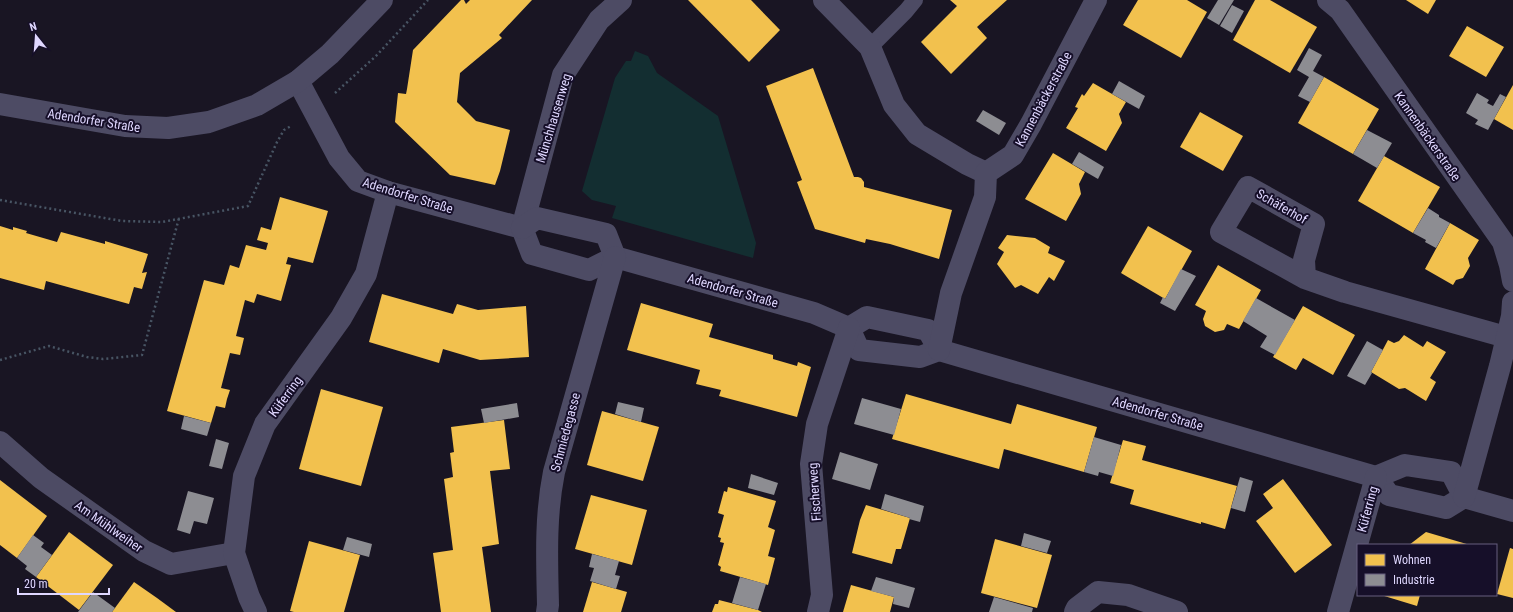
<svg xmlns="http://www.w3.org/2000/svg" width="1513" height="612" font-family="'Roboto Condensed',sans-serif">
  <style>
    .green { fill: #132e31 }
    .homes { fill: #f2c14e }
    .industry { fill: #8d8d92 }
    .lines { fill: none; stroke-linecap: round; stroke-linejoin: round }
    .path { stroke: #485564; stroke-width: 2.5; stroke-dasharray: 2 3; stroke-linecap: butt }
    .service { stroke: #4d4b64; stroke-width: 16 }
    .minor { stroke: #4d4b64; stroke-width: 22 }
    .tertiary { stroke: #4d4b64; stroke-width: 22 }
    .labels { text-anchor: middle; stroke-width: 4; stroke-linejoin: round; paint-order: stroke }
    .street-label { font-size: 13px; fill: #dfd7ff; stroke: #160f29 }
  </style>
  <rect width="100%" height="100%" fill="#191523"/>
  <!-- green -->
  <path class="green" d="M 635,51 L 648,56 L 657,73 L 718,116 L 756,243 L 753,258 L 612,218 L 616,206 L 592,200 L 582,191 L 615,78 L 626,61 L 631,61 Z"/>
  <!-- homes -->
  <g class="homes">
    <path d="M 461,0 L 464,0 L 466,4 L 470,0 L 532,0 L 499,35 L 502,38 L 460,73 L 457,102 L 476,121 L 510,130 L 500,171 L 495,185 L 450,175 L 395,122 L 398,93 L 406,94 L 407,89 L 413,50 Z"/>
    <path d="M 688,0 L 751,0 L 780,30 L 749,62 Z"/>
    <path d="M 950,0 L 1007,0 L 977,27 L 987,38 L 951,74 L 921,42 L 957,6 Z"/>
    <path d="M 1138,0 L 1187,0 L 1207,12 L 1181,58 L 1123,25 Z"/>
    <path d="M 1255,0 L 1270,0 L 1317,27 L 1290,73 L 1233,40 Z"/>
    <path d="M 1406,0 L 1436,0 L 1428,14 Z"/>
    <path d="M 1467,26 L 1504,47 L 1486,77 L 1449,56 Z"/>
    <path d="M 813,68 L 854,177 L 858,177 L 861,178 L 864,182 L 864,187 L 952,210 L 939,259 L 890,244 L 866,239 L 865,243 L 815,229 L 797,182 L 802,180 L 766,86 Z"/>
    <path d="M 1324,77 L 1379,109 L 1353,154 L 1298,123 Z"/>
    <path d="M 1093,83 L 1126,102 L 1119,114 L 1122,123 L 1106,151 L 1066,128 L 1078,108 L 1075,107 L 1082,94 L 1084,96 Z"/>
    <path d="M 1513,85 L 1513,130 L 1494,119 Z"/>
    <path d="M 1200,112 L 1243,136 L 1223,171 L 1180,147 Z"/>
    <path d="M 1053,153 L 1085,172 L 1079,184 L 1081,194 L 1066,221 L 1025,199 Z"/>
    <path d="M 1384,156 L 1440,187 L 1413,233 L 1358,201 Z"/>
    <path d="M 280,197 L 328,211 L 313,263 L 288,257 L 286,264 L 291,265 L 281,301 L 257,294 L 254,303 L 245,300 L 236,336 L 244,338 L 240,355 L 230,353 L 221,388 L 230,390 L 227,399 L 225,408 L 216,406 L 211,423 L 167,411 L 204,280 L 224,285 L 230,265 L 239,268 L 246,245 L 266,250 L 268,243 L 257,240 L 261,227 L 271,230 Z"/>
    <path d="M 1450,223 L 1479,240 L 1468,258 L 1470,266 L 1463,278 L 1456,280 L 1453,285 L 1425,269 Z"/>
    <path d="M 0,226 L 13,230 L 13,227 L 27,231 L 26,233 L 57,242 L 61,232 L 105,244 L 105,241 L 148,254 L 142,273 L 147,272 L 142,289 L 134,287 L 129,304 L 46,281 L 44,290 L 0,278 Z"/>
    <path d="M 1148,226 L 1192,251 L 1165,299 L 1121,273 Z"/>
    <path d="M 1007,235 L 1035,238 L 1050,247 L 1048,253 L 1065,261 L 1054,281 L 1049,277 L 1038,294 L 1021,285 L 1015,288 L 997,264 L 1004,252 L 998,248 Z"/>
    <path d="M 1218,265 L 1261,290 L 1239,329 L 1227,324 L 1224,330 L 1215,332 L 1205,326 L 1203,319 L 1206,311 L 1195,305 Z"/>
    <path d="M 382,294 L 453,314 L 457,304 L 478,310 L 526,306 L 529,357 L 480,360 L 443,349 L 439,363 L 369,342 Z"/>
    <path d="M 641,303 L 713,324 L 709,337 L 773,355 L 773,359 L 797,366 L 798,362 L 811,367 L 797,417 L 719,396 L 721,390 L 696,384 L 700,370 L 627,350 Z"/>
    <path d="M 1303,306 L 1355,335 L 1333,375 L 1303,358 L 1296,370 L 1273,357 Z"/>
    <path d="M 1404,335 L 1423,347 L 1427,341 L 1446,352 L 1430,378 L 1436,382 L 1426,401 L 1405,388 L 1399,389 L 1371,372 L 1388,340 L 1394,343 L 1399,341 Z"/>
    <path d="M 321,389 L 383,407 L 361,486 L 299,469 Z"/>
    <path d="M 906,394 L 1011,424 L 1017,404 L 1097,427 L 1084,472 L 1004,449 L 999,469 L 892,439 Z"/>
    <path d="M 602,411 L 659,427 L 643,481 L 587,465 Z"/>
    <path d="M 504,420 L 510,469 L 490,471 L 499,544 L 482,547 L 491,612 L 441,612 L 433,553 L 453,550 L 444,479 L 453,477 L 450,453 L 454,452 L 451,427 Z"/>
    <path d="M 1123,440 L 1146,446 L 1142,460 L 1237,486 L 1225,529 L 1201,522 L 1201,524 L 1130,504 L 1134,490 L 1110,483 Z"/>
    <path d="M 1283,479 L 1332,545 L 1295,573 L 1256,521 L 1273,508 L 1263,494 Z"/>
    <path d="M 0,480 L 47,516 L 17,558 L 0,545 Z"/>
    <path d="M 728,487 L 776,501 L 768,527 L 775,530 L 768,556 L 775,558 L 768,585 L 720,571 L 721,567 L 718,565 L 724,543 L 720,542 L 721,538 L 718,537 L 724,515 L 718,513 L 724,491 L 727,492 Z"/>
    <path d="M 591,495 L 647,510 L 632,565 L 575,549 Z"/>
    <path d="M 866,505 L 910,518 L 901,549 L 896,549 L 892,564 L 852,553 L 860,520 Z"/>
    <path d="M 69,532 L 113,565 L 79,610 L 36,577 Z"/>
    <path d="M 1426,532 L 1470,545 L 1409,545 Z"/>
    <path d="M 995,539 L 1052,555 L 1037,608 L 981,593 Z"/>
    <path d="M 309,541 L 360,555 L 344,612 L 294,612 L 290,611 Z"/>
    <path d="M 1510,548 L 1513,549 L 1513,598 L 1497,594 Z"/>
    <path d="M 134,582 L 157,598 L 176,612 L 112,612 Z"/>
    <path d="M 592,582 L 627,592 L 621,612 L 583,612 Z"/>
    <path d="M 851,585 L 894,597 L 890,612 L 843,612 Z"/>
    <path d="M 1381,595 L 1420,595 L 1417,606 Z"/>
    <path d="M 719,600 L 758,610 L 762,612 L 712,612 L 715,604 L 718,604 Z"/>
  </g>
  <!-- industry -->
  <g class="industry">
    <path d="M 1218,0 L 1234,0 L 1219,25 L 1207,18 Z"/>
    <path d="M 1232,5 L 1244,11 L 1232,33 L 1220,26 Z"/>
    <path d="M 1309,48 L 1322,55 L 1313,71 L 1324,77 L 1310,102 L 1298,96 L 1309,77 L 1297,70 Z"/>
    <path d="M 1119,81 L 1145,96 L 1139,109 L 1112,94 Z"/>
    <path d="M 1477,93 L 1489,100 L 1487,103 L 1493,106 L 1500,94 L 1506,97 L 1488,130 L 1475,124 L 1478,120 L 1466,113 Z"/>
    <path d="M 983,110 L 1006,123 L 999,135 L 976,121 Z"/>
    <path d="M 1367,130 L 1392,143 L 1377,168 L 1353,154 Z"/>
    <path d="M 1079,152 L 1104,167 L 1098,179 L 1072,164 Z"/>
    <path d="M 1428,208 L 1439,215 L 1439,217 L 1450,223 L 1436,248 L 1425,242 L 1426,240 L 1413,233 Z"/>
    <path d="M 1181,269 L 1196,276 L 1175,311 L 1160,303 L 1163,297 L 1165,299 Z"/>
    <path d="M 1256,298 L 1295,320 L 1275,355 L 1260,347 L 1267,336 L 1243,321 Z"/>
    <path d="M 1367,341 L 1383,350 L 1371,372 L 1372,373 L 1365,385 L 1347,376 Z"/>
    <path d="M 862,398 L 901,409 L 894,435 L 854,424 Z"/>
    <path d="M 618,402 L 644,408 L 641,422 L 615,414 Z"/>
    <path d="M 517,403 L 519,417 L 484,423 L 481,409 Z"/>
    <path d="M 184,416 L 211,423 L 207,436 L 181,429 Z"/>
    <path d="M 1094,437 L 1121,445 L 1113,476 L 1099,472 L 1098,476 L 1084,472 Z"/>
    <path d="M 216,439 L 229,443 L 222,469 L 209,466 Z"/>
    <path d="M 840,452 L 878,464 L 870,490 L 832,479 Z"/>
    <path d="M 751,474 L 778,483 L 774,495 L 748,488 Z"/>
    <path d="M 1240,477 L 1253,481 L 1245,512 L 1231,508 Z"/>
    <path d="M 188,491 L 214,498 L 207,524 L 194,521 L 190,534 L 177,530 Z"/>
    <path d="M 885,494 L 924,506 L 920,522 L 909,519 L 910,518 L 881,509 Z"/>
    <path d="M 1024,533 L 1051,541 L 1047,553 L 1021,546 Z"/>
    <path d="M 33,535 L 44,543 L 41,547 L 52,555 L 36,577 L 25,569 L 27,566 L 17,558 Z"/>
    <path d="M 347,537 L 372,544 L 369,557 L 343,550 Z"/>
    <path d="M 592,554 L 619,561 L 615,575 L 620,576 L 616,589 L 590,581 L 594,568 L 589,567 Z"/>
    <path d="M 740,577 L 766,584 L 758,610 L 732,603 Z"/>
    <path d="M 876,577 L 915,588 L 909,608 L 893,604 L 894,597 L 871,591 Z"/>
    <path d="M 93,592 L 115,608 L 112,612 L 78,612 Z"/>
    <path d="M 994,597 L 1033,608 L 1032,612 L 989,612 Z"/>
  </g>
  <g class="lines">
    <!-- path -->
    <g class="path">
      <path d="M 335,93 L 376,56 L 428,0"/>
      <path d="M 0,200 L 122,221 L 162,222 L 248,206 L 277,142 L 284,130 L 291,126"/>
      <path d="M 0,360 L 49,346 L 87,357 L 103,359 L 142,355 L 179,218"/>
    </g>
    <!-- service -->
    <path class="service" d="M 870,47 L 906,11 L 915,0"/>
    <!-- minor -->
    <g class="minor">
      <path d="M 824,0 L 870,47 L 894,105 L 917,134 L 967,164 L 986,173"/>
      <path d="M 1328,0 L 1340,10 L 1503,242 L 1510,265 L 1513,281"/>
      <path d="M 298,81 L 339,158 L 358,181 L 388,192 L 522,228"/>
      <path d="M 522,228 L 532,254 L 589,270 L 615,257 L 814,313 L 849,328 L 859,350 L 920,357 L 939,350 L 1376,477 L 1389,495 L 1446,508 L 1464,497 L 1513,511"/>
      <path d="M 522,228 L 563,75 L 599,20 L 621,0"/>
      <path d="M 522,228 L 537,218 L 606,234 L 615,257"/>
      <path d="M 1305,278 L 1304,260 L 1314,224 L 1248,187 L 1221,232 L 1305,278 L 1345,292 L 1506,337"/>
      <path d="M 849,328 L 867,317 L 928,330 L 939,350"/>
      <path d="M 939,350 L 951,293 L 985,197 L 986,173 L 1013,155 L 1031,124 L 1096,0"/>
      <path d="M 0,442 L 41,478 L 144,551 L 171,564 L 234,553"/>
      <path d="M 1376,477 L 1405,465 L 1451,472 L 1464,497"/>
      <path d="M 1464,497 L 1500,366 L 1512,316 L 1513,302"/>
      <path d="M 256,612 L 249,597 L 234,553 L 244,476 L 265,424 L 341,318 L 366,274 L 388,192"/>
      <path d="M 547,612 L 548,605 C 547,560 545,517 554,472 L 615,257"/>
      <path d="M 818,612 L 822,595 L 811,464 L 817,424 L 849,328"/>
      <path d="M 1075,612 L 1077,608 L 1098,592 L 1128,595 L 1177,612"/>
      <path d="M 1338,612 L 1376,477"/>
    </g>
    <!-- tertiary -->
    <path class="tertiary" d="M 0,104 L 125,126 L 168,128 L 209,122 L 257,105 L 298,81 L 330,54 L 382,0"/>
  </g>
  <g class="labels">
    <!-- street labels -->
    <g class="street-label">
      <text transform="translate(1043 99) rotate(-62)" y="5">Kannenbäckerstraße</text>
      <text transform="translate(553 118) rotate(-73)" y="5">Münchhausenweg</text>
      <text transform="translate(94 120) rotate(9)" y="5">Adendorfer Straße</text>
      <text transform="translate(1428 136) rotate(55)" y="5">Kannenbäckerstraße</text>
      <text transform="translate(408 195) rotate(17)" y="5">Adendorfer Straße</text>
      <text transform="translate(1282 206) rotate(30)" y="5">Schäferhof</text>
      <text transform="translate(733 290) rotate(16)" y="5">Adendorfer Straße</text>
      <text transform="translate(285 396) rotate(-54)" y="5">Küferring</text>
      <text transform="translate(1158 413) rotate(16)" y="5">Adendorfer Straße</text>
      <text transform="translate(565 432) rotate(-75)" y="5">Schmiedegasse</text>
      <text transform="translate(814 492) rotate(-94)" y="5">Fischerweg</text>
      <text transform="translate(1367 509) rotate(-75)" y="5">Küferring</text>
      <text transform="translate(109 526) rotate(35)" y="5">Am Mühlweiher</text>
    </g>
  </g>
  <!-- legend -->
  <rect x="1357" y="544" width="140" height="52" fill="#160f29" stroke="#665f7f"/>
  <rect x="1365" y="554" width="20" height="12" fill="#f2c14e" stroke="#665f7f"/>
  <text x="1393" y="564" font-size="12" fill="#dfd7ff">Wohnen</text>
  <rect x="1365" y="574" width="20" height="12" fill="#8d8d92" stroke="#665f7f"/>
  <text x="1393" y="584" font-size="12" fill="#dfd7ff">Industrie</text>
  <!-- north arrow -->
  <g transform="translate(36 36) rotate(343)" stroke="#160f29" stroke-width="3" paint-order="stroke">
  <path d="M0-3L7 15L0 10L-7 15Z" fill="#dfd7ff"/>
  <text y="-6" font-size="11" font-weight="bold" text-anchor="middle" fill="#dfd7ff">N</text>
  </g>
  <!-- scale -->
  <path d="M18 588v6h91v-6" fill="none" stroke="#dfd7ff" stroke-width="2"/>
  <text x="24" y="588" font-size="12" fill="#dfd7ff" stroke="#160f29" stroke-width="3" paint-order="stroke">20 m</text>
</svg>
